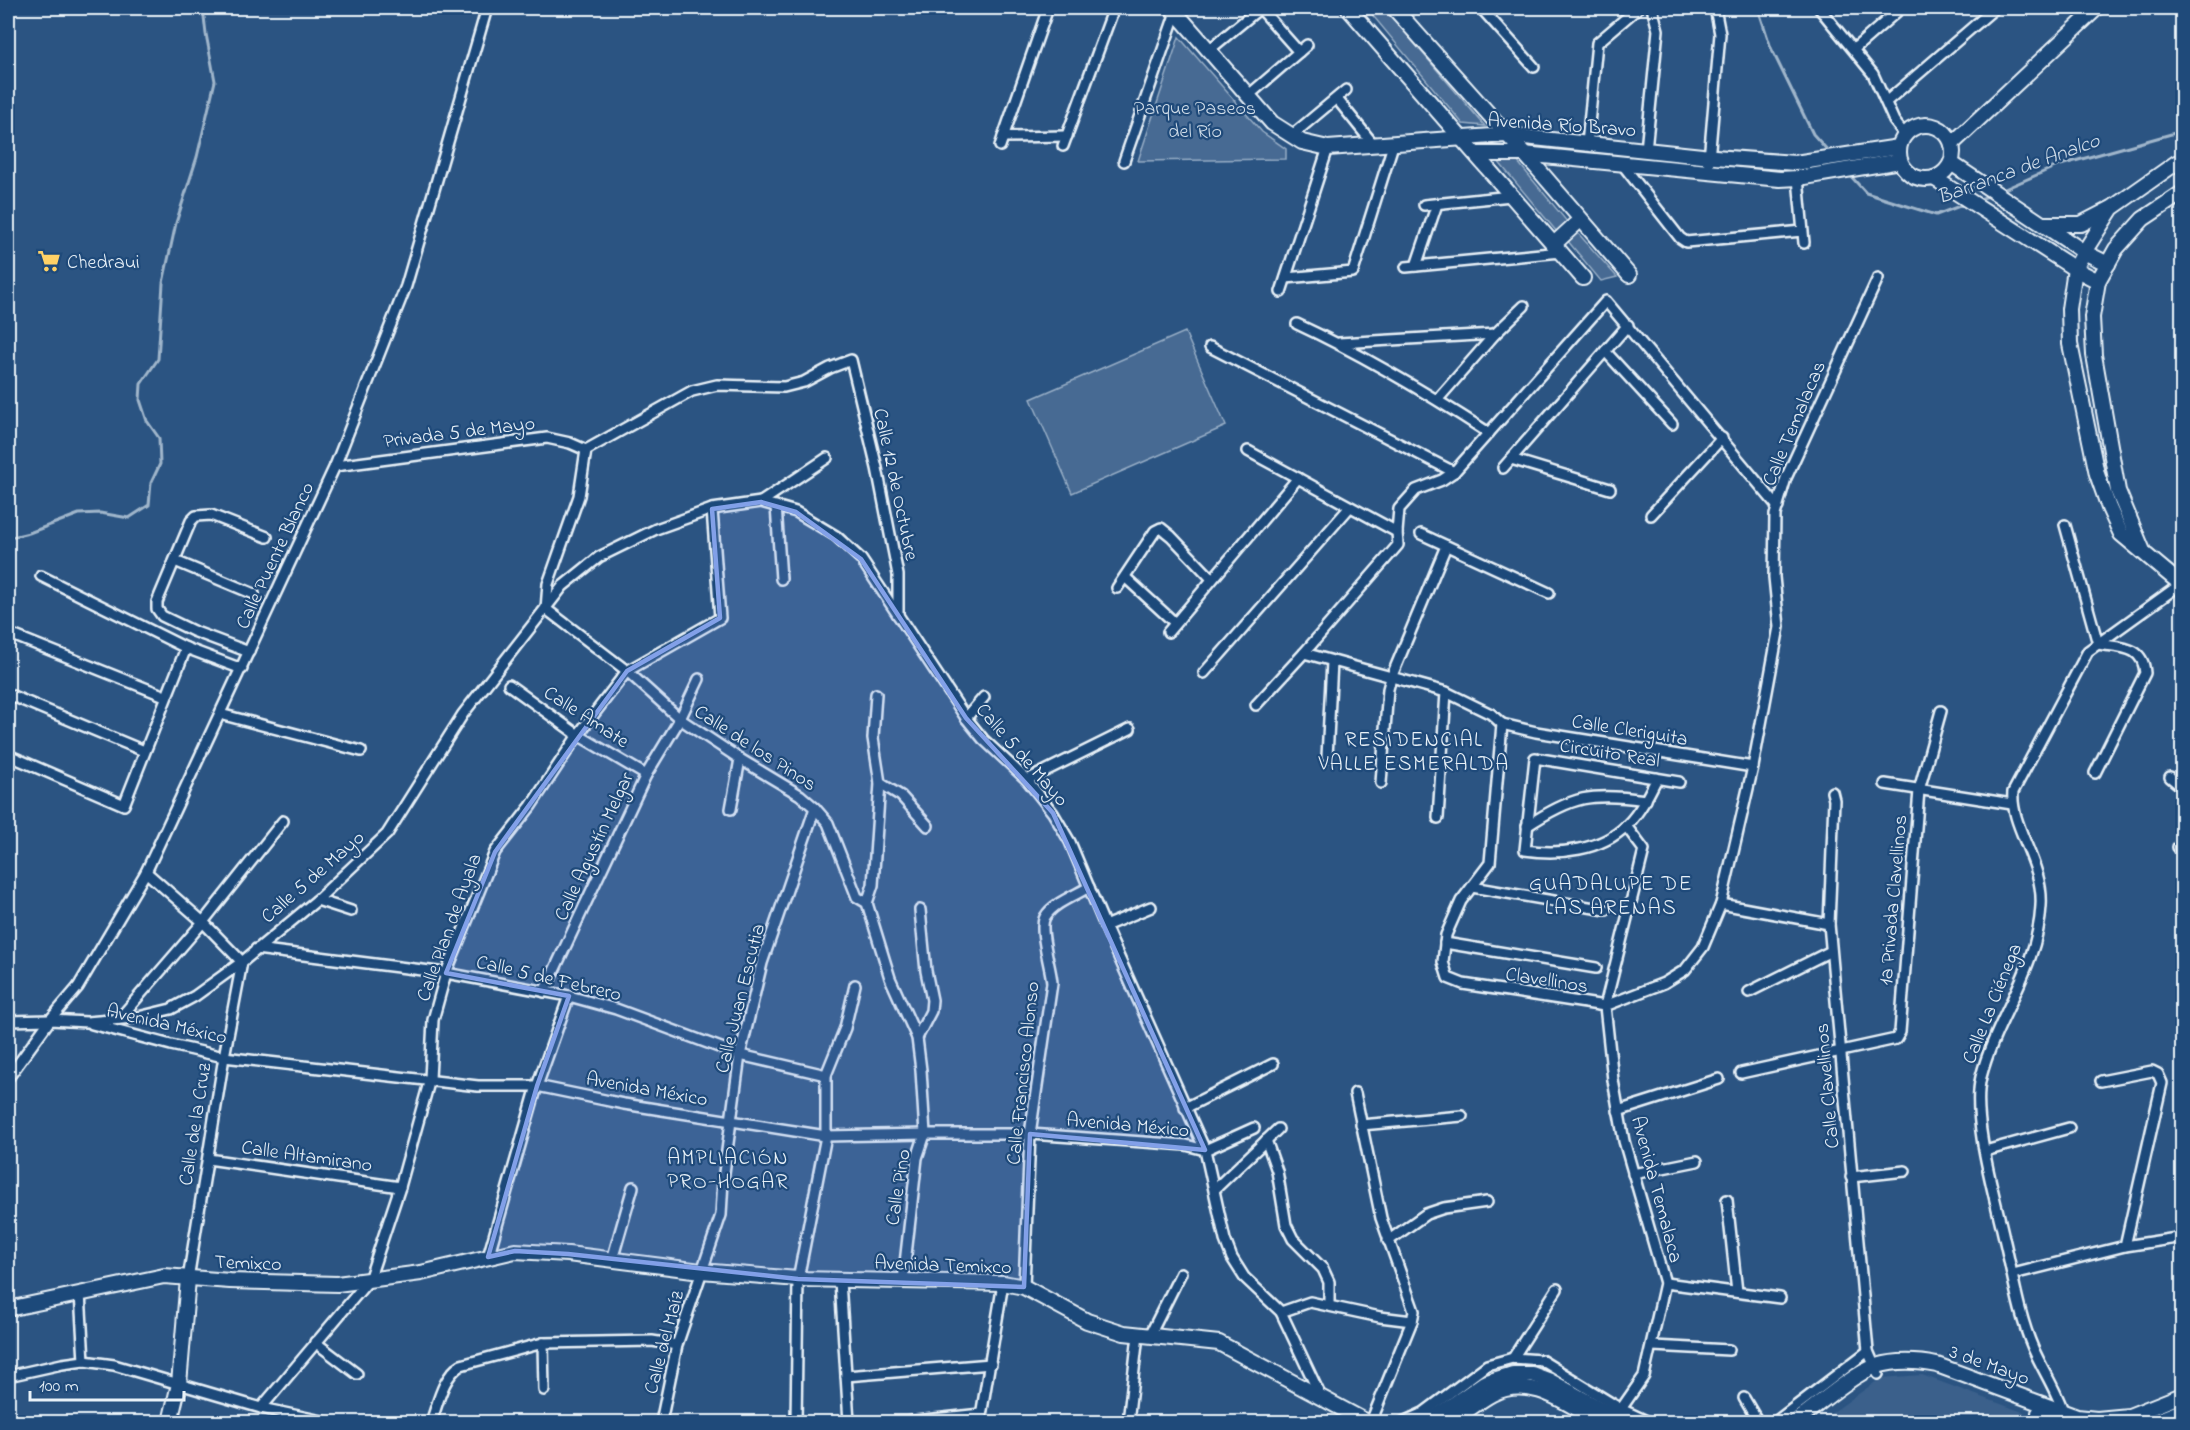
<svg xmlns="http://www.w3.org/2000/svg" width="2190" height="1430" font-family="'Indie Flower',sans-serif">
  <style>
    .built { fill: #3a608b }
    .green { fill: #476b93; stroke: #98aec6; stroke-width: 1.5 }
    .lines { fill: none; stroke-linecap: round; stroke-linejoin: round }
    .stream { stroke: #a0b6cb; stroke-width: 3 }
    .street-casing { stroke: #e8f1f8; stroke-width: 14 }
    .secondary-casing { stroke: #e8f1f8; stroke-width: 18 }
    .street { stroke: #1f4a7a; stroke-width: 9 }
    .secondary { stroke: #1f4a7a; stroke-width: 14 }
    .marked { fill: #82a0e8; fill-opacity: 0.2; stroke: #82a0e8; stroke-width: 4.5; stroke-linejoin: round }
    .labels { text-anchor: middle; stroke-width: 4.5; stroke-linejoin: round; paint-order: stroke }
    .park-label { font-size: 20px; fill: #d0dde9; stroke: #1f4a7a }
    .street-label { font-size: 20px; fill: #e8f1f8; stroke: #1f4a7a }
    .poi-label { font-size: 20px; fill: #e8f1f8; stroke: #1f4a7a; text-anchor: start }
    .water-label { font-size: 21px; font-style: italic; fill: #d0dde9; stroke: #1f4a7a }
    .neighbourhood-label { font-size: 21px; letter-spacing: 1.5px; fill: #e8f1f8; stroke: #1f4a7a }
  </style>
  <rect width="100%" height="100%" fill="#2b5482"/>
  <filter id="ink" filterUnits="userSpaceOnUse"><feTurbulence type="fractalNoise" baseFrequency=".0167" numOctaves="2"/><feDisplacementMap in="SourceGraphic" scale="12" xChannelSelector="R" yChannelSelector="G"/><feConvolveMatrix kernelMatrix="1 2 1 2 8 2 1 2 1" color-interpolation-filters="sRGB"/></filter>
  <g filter="url(#ink)">
    <!-- built -->
    <path class="built" d="M 1922,1375 L 2050,1422 L 1819,1422 L 1881,1378 Z"/>
    <!-- green -->
    <g class="green">
      <path d="M 1373,8 L 1384,8 L 1485,126 L 1463,124 L 1369,11 Z"/>
      <path d="M 1179,37 L 1262,132 L 1286,149 L 1286,159 L 1138,161 Z"/>
      <path d="M 1497,160 L 1517,161 L 1569,224 L 1557,232 Z"/>
      <path d="M 1576,231 L 1617,277 L 1601,281 L 1567,240 Z"/>
      <path d="M 1185,332 L 1226,426 L 1072,493 L 1031,399 Z"/>
    </g>
    <g class="lines">
      <!-- stream -->
      <g class="stream">
        <path d="M 1758,8 L 1771,48 L 1813,134 L 1830,153"/>
        <path d="M 1848,173 L 1866,193 L 1936,215 L 1965,204"/>
        <path d="M 2000,191 L 2057,166 L 2182,131"/>
        <path d="M 1977,200 L 1991,195"/>
        <path d="M 8,538 L 29,533 L 79,514 L 100,513 L 129,518 L 149,505 L 151,483 L 160,464 L 159,438 L 147,421 L 140,400 L 141,384 L 158,359 L 163,283 L 176,223 L 197,157 L 215,81 L 206,34 L 203,8"/>
      </g>
      <!-- street casing -->
      <g class="street-casing">
        <g id="street">
          <path d="M 1260,8 L 1299,52"/>
          <path d="M 1481,8 L 1534,67"/>
          <path d="M 1819,8 L 1873,74 L 1894,121 L 1905,135"/>
          <path d="M 1854,49 L 1901,8"/>
          <path d="M 1209,50 L 1260,8"/>
          <path d="M 1249,95 L 1307,45"/>
          <path d="M 1337,99 L 1374,145"/>
          <path d="M 1887,101 L 1995,8"/>
          <path d="M 1291,136 L 1346,90"/>
          <path d="M 1003,137 L 1067,136"/>
          <path d="M 1587,144 L 1597,43 L 1638,8"/>
          <path d="M 1000,146 L 1048,8"/>
          <path d="M 1063,146 L 1114,8"/>
          <path d="M 1646,150 L 1658,30 L 1652,8"/>
          <path d="M 1124,161 L 1176,12"/>
          <path d="M 1622,164 L 1680,238 L 1686,242 L 1802,231"/>
          <path d="M 1708,171 L 1720,34 L 1715,8"/>
          <path d="M 1798,178 L 1804,243"/>
          <path d="M 1424,205 L 1511,196"/>
          <path d="M 1416,266 L 1437,204"/>
          <path d="M 1406,267 L 1561,252"/>
          <path d="M 1286,278 L 1353,272 L 1393,145"/>
          <path d="M 1281,292 L 1328,148"/>
          <path d="M 1297,324 C 1364,355 1427,393 1489,433"/>
          <path d="M 1339,343 L 1495,334"/>
          <path d="M 1210,347 L 1454,472"/>
          <path d="M 1605,351 L 1672,424"/>
          <path d="M 1438,399 L 1495,334 L 1524,306"/>
          <path d="M 586,450 L 579,496 L 548,584 L 546,609 L 627,671 L 680,719 L 740,759 L 800,795 L 815,808 L 828,823 L 857,897 L 867,903 L 890,978 L 917,1038 L 921,1070 L 925,1134 L 917,1158 L 903,1281"/>
          <path d="M 586,450 L 692,391 L 717,385 L 784,387 L 804,382 L 830,368 L 851,360 L 877,468 L 898,575 L 898,615"/>
          <path d="M 1248,451 L 1397,532"/>
          <path d="M 1511,459 L 1610,489"/>
          <path d="M 335,466 L 547,438 L 570,443 L 586,450"/>
          <path d="M 1503,468 L 1628,325"/>
          <path d="M 761,502 L 827,458"/>
          <path d="M 776,506 L 781,579"/>
          <path d="M 1651,515 L 1722,438"/>
          <path d="M 2065,525 L 2098,644 C 2121,648 2143,645 2145,673 L 2095,773"/>
          <path d="M 1421,534 L 1549,593"/>
          <path d="M 175,561 L 254,594"/>
          <path d="M 41,576 L 186,648 L 242,669"/>
          <path d="M 1126,578 L 1175,623"/>
          <path d="M 1117,588 L 1155,531 L 1161,528 L 1171,536 L 1212,579"/>
          <path d="M 1168,632 L 1298,478"/>
          <path d="M 15,636 L 165,696"/>
          <path d="M 249,652 L 193,631 L 162,616 L 157,609 L 157,602 L 191,521 L 196,516 L 211,515 L 267,537"/>
          <path d="M 1304,653 L 1446,692 L 1491,714 L 1502,724"/>
          <path d="M 1204,673 L 1350,507"/>
          <path d="M 509,685 L 578,735 L 646,775"/>
          <path d="M 10,695 L 144,751"/>
          <path d="M 1256,705 L 1304,653 L 1398,545 L 1397,532 L 1399,509 L 1416,490 L 1442,480 L 1454,472 L 1606,301 L 1778,507"/>
          <path d="M 220,714 L 361,751"/>
          <path d="M 966,718 L 984,697"/>
          <path d="M 1502,724 L 1490,863 L 1461,901 L 1446,935 L 1443,962 L 1448,978 L 1463,984 L 1605,1006 L 1664,983 L 1685,970 L 1703,947 L 1721,904 L 1753,767 L 1779,627 L 1774,577 L 1775,515 L 1786,478 L 1878,278"/>
          <path d="M 1502,724 L 1536,732 L 1753,767"/>
          <path d="M 8,755 L 124,805 L 186,648"/>
          <path d="M 1327,757 L 1332,662"/>
          <path d="M 2170,777 L 2182,787"/>
          <path d="M 1657,778 C 1649,794 1640,812 1627,825 C 1601,851 1559,855 1525,850 L 1535,758 L 1679,782"/>
          <path d="M 1027,780 L 1130,729"/>
          <path d="M 880,783 L 901,796 L 928,826"/>
          <path d="M 1381,783 L 1388,689 L 1391,678 L 1446,546"/>
          <path d="M 1885,784 L 2012,804"/>
          <path d="M 1832,792 L 1834,800 L 1829,924 L 1868,1351 L 1878,1374"/>
          <path d="M 731,809 L 740,759"/>
          <path d="M 1438,818 L 1446,692"/>
          <path d="M 1527,826 C 1572,796 1592,792 1646,800"/>
          <path d="M 2178,847 L 2182,851"/>
          <path d="M 146,872 L 203,922 L 242,962"/>
          <path d="M 1472,887 L 1606,910"/>
          <path d="M 317,900 L 351,911"/>
          <path d="M 867,903 L 873,885 L 880,783 L 873,738 L 876,694"/>
          <path d="M 1721,904 L 1829,924"/>
          <path d="M 1105,926 L 1151,907"/>
          <path d="M 1445,943 L 1596,968"/>
          <path d="M 256,949 L 446,973 L 569,996 L 616,1009 L 740,1055 L 826,1075"/>
          <path d="M 544,992 L 646,775 L 680,719 L 699,679"/>
          <path d="M 1749,992 L 1831,951"/>
          <path d="M 119,1019 L 203,922 L 283,821"/>
          <path d="M 8,1021 L 50,1020 L 87,1022 L 134,1018 L 171,1009 L 195,996 L 242,962 L 317,900 L 387,834 L 463,714 L 563,586 L 599,557 L 656,529 L 712,509 L 761,502 L 796,512 L 836,536 L 861,559 L 966,718 L 983,739 L 1027,780 L 1053,813 L 1070,842 L 1105,926 L 1205,1150 L 1225,1240 L 1232,1258 L 1244,1277 L 1281,1312 L 1321,1397"/>
          <path d="M 92,1024 L 171,1045 L 224,1057 L 478,1086 L 537,1086 L 624,1104 L 826,1136 L 925,1134 L 1030,1134 L 1186,1145 L 1205,1150 L 1254,1128"/>
          <path d="M 917,1038 L 931,1011 L 932,1000 L 926,971 L 920,910"/>
          <path d="M 1741,1073 L 1896,1039 L 1900,1032 L 1919,790 L 1941,711"/>
          <path d="M 8,1078 L 50,1020 L 78,987 L 146,872 L 335,466 L 406,286 L 487,8"/>
          <path d="M 2101,1081 L 2152,1071 L 2158,1074 L 2162,1083 L 2125,1246"/>
          <path d="M 1355,1093 L 1381,1218 L 1414,1311 L 1412,1321 L 1371,1422"/>
          <path d="M 1185,1108 L 1273,1064"/>
          <path d="M 1618,1111 L 1719,1079"/>
          <path d="M 1361,1125 L 1462,1116"/>
          <path d="M 1266,1140 L 1277,1171 L 1286,1225 L 1293,1239 L 1323,1269 L 1329,1282 L 1329,1305"/>
          <path d="M 1985,1151 L 2069,1128"/>
          <path d="M 208,1159 L 400,1187"/>
          <path d="M 1633,1174 L 1697,1161"/>
          <path d="M 1851,1177 L 1905,1171"/>
          <path d="M 1215,1189 L 1278,1129"/>
          <path d="M 1727,1200 L 1737,1292"/>
          <path d="M 1388,1241 L 1426,1214 L 1444,1208 L 1487,1202"/>
          <path d="M 488,1257 L 537,1086 L 569,996"/>
          <path d="M 612,1260 L 633,1187"/>
          <path d="M 2013,1274 L 2125,1246 L 2177,1238"/>
          <path d="M 188,1279 L 224,1057 L 242,962"/>
          <path d="M 840,1281 L 849,1422"/>
          <path d="M 1665,1283 L 1780,1298"/>
          <path d="M 1024,1287 L 1030,1134 L 1052,983 C 1051,967 1038,929 1045,917 C 1053,903 1076,895 1089,887"/>
          <path d="M 80,1293 L 84,1361"/>
          <path d="M 1281,1312 L 1310,1302 L 1380,1317 L 1412,1321"/>
          <path d="M 1149,1337 L 1181,1273"/>
          <path d="M 315,1342 L 357,1374"/>
          <path d="M 543,1343 L 544,1390"/>
          <path d="M 1653,1346 L 1729,1350"/>
          <path d="M 1513,1358 L 1557,1289"/>
          <path d="M 8,1376 L 62,1364 L 84,1361 L 114,1365 L 261,1408 L 327,1422"/>
          <path d="M 846,1376 L 991,1364"/>
          <path d="M 1744,1398 L 1758,1422"/>
          <path d="M 261,1408 L 369,1280 L 400,1187 L 430,1079 L 433,1020 L 446,973 L 495,852 L 531,806 L 578,735 L 627,671 L 720,618 L 712,509"/>
          <path d="M 1621,1409 L 1644,1376 L 1665,1283 L 1624,1141 L 1613,1080 L 1605,1006 L 1644,850 L 1626,826"/>
          <path d="M 2064,1414 C 2057,1391 2043,1371 2033,1348 C 2018,1313 2013,1275 2004,1238 C 1995,1197 1971,1117 1981,1077 C 1996,1018 2038,968 2041,906 C 2044,863 2010,827 2013,792 L 2088,651 L 2181,584"/>
          <path d="M 431,1422 C 438,1403 443,1376 461,1365 L 543,1343 L 652,1341 L 677,1345"/>
          <path d="M 661,1422 L 677,1345 L 721,1215 L 723,1180 L 740,1055 L 762,963 L 815,808"/>
          <path d="M 796,1422 L 798,1279 L 826,1136 L 826,1075 L 845,1028 L 855,985"/>
          <path d="M 906,1422 L 981,1414"/>
          <path d="M 980,1422 L 1003,1283"/>
          <path d="M 1128,1422 L 1138,1335"/>
          <path d="M 1403,1422 L 1423,1413 L 1487,1365 L 1513,1358 L 1541,1360 L 1621,1409 L 1649,1422"/>
          <path d="M 1775,1422 L 1868,1351"/>
        </g>
      </g>
      <!-- secondary casing -->
      <g class="secondary-casing">
        <g id="secondary">
          <path d="M 1172,8 L 1272,123 L 1302,142 L 1328,148 L 1506,135 L 1702,156 L 1795,163 L 1899,147"/>
          <path d="M 1348,8 L 1583,278"/>
          <path d="M 1394,8 L 1538,169 L 1629,275"/>
          <circle cx="1926" cy="152" r="27"/>
          <path d="M 1952,144 L 2097,8"/>
          <path d="M 1477,154 L 1523,154 L 1780,179 L 1798,178 L 1900,161"/>
          <path d="M 2182,161 L 2176,163 L 2112,208 L 2084,252 L 2075,269 L 2069,309 L 2070,344 L 2097,474 L 2109,508 L 2121,534 L 2182,585"/>
          <path d="M 1951,163 L 2084,252 L 2108,264"/>
          <path d="M 1934,178 L 2075,269 L 2098,281"/>
          <path d="M 2043,224 L 2081,224 L 2110,209"/>
          <path d="M 1554,244 L 1580,220"/>
          <path d="M 2143,551 L 2118,491 L 2094,355 L 2092,317 L 2098,281 L 2116,249 L 2143,219 L 2182,193"/>
          <path d="M 8,1309 L 164,1276 L 230,1281 L 337,1284 L 421,1273 L 515,1251 L 568,1254 L 701,1271 L 798,1279 L 1003,1283 L 1024,1287 L 1087,1321 L 1124,1333 L 1219,1343 L 1367,1422"/>
          <path d="M 2039,1413 L 2063,1422"/>
          <path d="M 170,1422 L 179,1384 L 188,1279"/>
          <path d="M 1428,1422 L 1484,1383 L 1513,1374 L 1532,1374 L 1548,1380 L 1624,1422"/>
          <path d="M 1449,1422 C 1464,1414 1477,1402 1492,1394 C 1531,1374 1567,1404 1600,1422"/>
          <path d="M 1795,1422 C 1815,1407 1854,1373 1877,1366 C 1897,1360 1917,1361 1937,1365 L 2077,1417 L 2097,1419 L 2129,1416 L 2182,1395"/>
          <path d="M 2153,1422 L 2182,1411"/>
        </g>
      </g>
      <!-- street -->
      <use href="#street" class="street"/>
      <!-- secondary -->
      <use href="#secondary" class="secondary"/>
    </g>
  </g>
  <!-- marked area -->
  <path class="marked" d="M 761,502 L 796,512 L 861,559 L 966,718 L 1053,813 L 1205,1150 L 1030,1134 L 1024,1287 L 798,1279 L 568,1254 L 515,1251 L 488,1257 L 537,1086 L 569,996 L 446,973 L 495,852 L 627,671 L 720,618 L 712,509 Z"/>
  <!-- icons -->
  <defs>
    <g id="supermarket-bare" transform="scale(1.8)"><path d="M-6-5.5h2.5l.6 2H6L4.5 2H-2.5L-4.4-4H-6ZM-1.5 3.2a1.3 1.3 0 1 0 .1 0ZM3 3.2a1.3 1.3 0 1 0 .1 0Z" fill="#ffd166" stroke="#1f4a7a" stroke-width="2.5" paint-order="stroke"/></g>
  </defs>
  <g fill-rule="evenodd">
    <use href="#supermarket-bare" x="49" y="261"/>
  </g>
  <g class="labels">
    <!-- park labels -->
    <g class="park-label">
      <text x="1195" y="114">Parque Paseos<tspan x="1195" dy="23">del Río</tspan></text>
    </g>
    <!-- street labels -->
    <g class="street-label">
      <text transform="translate(1562 124) rotate(4)" y="7">Avenida Río Bravo</text>
      <text transform="translate(1793 423) rotate(-67)" y="7">Calle Temalacas</text>
      <text transform="translate(459 431) rotate(-7)" y="7">Privada 5 de Mayo</text>
      <text transform="translate(897 484) rotate(78)" y="7">Calle 12 de Octubre</text>
      <text transform="translate(274 555) rotate(-65)" y="7">Calle Puente Blanco</text>
      <text transform="translate(587 716) rotate(33)" y="7">Calle Amate</text>
      <text transform="translate(1630 729) rotate(9)" y="7">Calle Cleriguita</text>
      <text transform="translate(756 747) rotate(33)" y="7">Calle de los Pinos</text>
      <text transform="translate(1610 752) rotate(9)" y="7">Circuito Real</text>
      <text transform="translate(1023 754) rotate(49)" y="7">Calle 5 de Mayo</text>
      <text transform="translate(593 846) rotate(-65)" y="7">Calle Agustín Melgar</text>
      <text transform="translate(312 876) rotate(-41)" y="7">Calle 5 de Mayo</text>
      <text transform="translate(1892 900) rotate(-85)" y="7">1a Privada Clavellinos</text>
      <text transform="translate(448 927) rotate(-70)" y="7">Calle Plan de Ayala</text>
      <text transform="translate(549 977) rotate(13)" y="7">Calle 5 de Febrero</text>
      <text transform="translate(1547 979) rotate(9)" y="7">Clavellinos</text>
      <text transform="translate(739 998) rotate(-76)" y="7">Calle Juan Escutia</text>
      <text transform="translate(1991 1003) rotate(-68)" y="7">Calle La Ciénega</text>
      <text transform="translate(167 1023) rotate(13)" y="7">Avenida México</text>
      <text transform="translate(1022 1073) rotate(-84)" y="7">Calle Francisco Alonso</text>
      <text transform="translate(1826 1086) rotate(-95)" y="7">Calle Clavellinos</text>
      <text transform="translate(647 1088) rotate(10)" y="7">Avenida México</text>
      <text transform="translate(194 1124) rotate(-81)" y="7">Calle de la Cruz</text>
      <text transform="translate(1128 1124) rotate(5)" y="7">Avenida México</text>
      <text transform="translate(307 1155) rotate(8)" y="7">Calle Altamirano</text>
      <text transform="translate(897 1187) rotate(-81)" y="7">Calle Pino</text>
      <text transform="translate(1658 1189) rotate(75)" y="7">Avenida Temalaca</text>
      <text transform="translate(248 1262) rotate(2)" y="7">Temixco</text>
      <text transform="translate(943 1264) rotate(2)" y="7">Avenida Temixco</text>
      <text transform="translate(663 1342) rotate(-75)" y="7">Calle del Maíz</text>
      <text transform="translate(1990 1364) rotate(20)" y="7">3 de Mayo</text>
    </g>
    <!-- poi labels -->
    <g class="poi-label">
      <text x="67" y="268">Chedraui</text>
    </g>
    <!-- water labels -->
    <g class="water-label">
      <text transform="translate(2018 168) rotate(-20)" y="7">Barranca de Analco</text>
    </g>
    <!-- neighbourhood labels -->
    <g class="neighbourhood-label">
      <text x="1414" y="746">RESIDENCIAL<tspan x="1414" dy="24">VALLE ESMERALDA</tspan></text>
      <text x="1611" y="890">GUADALUPE DE<tspan x="1611" dy="24">LAS ARENAS</tspan></text>
      <text x="728" y="1164">AMPLIACIÓN<tspan x="728" dy="24">PRO-HOGAR</tspan></text>
    </g>
  </g>
  <!-- margin -->
  <rect width="2190" height="1430" fill="none" stroke="#1f4a7a" stroke-width="30"/>
  <rect x="15" y="15" width="2160" height="1400" fill="none" stroke="#e8f1f8" stroke-width="2" filter="url(#ink)"/>
  <!-- scale -->
  <path d="M30 1391v9h154v-9" fill="none" stroke="#e8f1f8" stroke-width="3"/>
  <text x="39" y="1391" font-size="18" fill="#e8f1f8" stroke="#1f4a7a" stroke-width="4.5" paint-order="stroke">100 m</text>
</svg>
